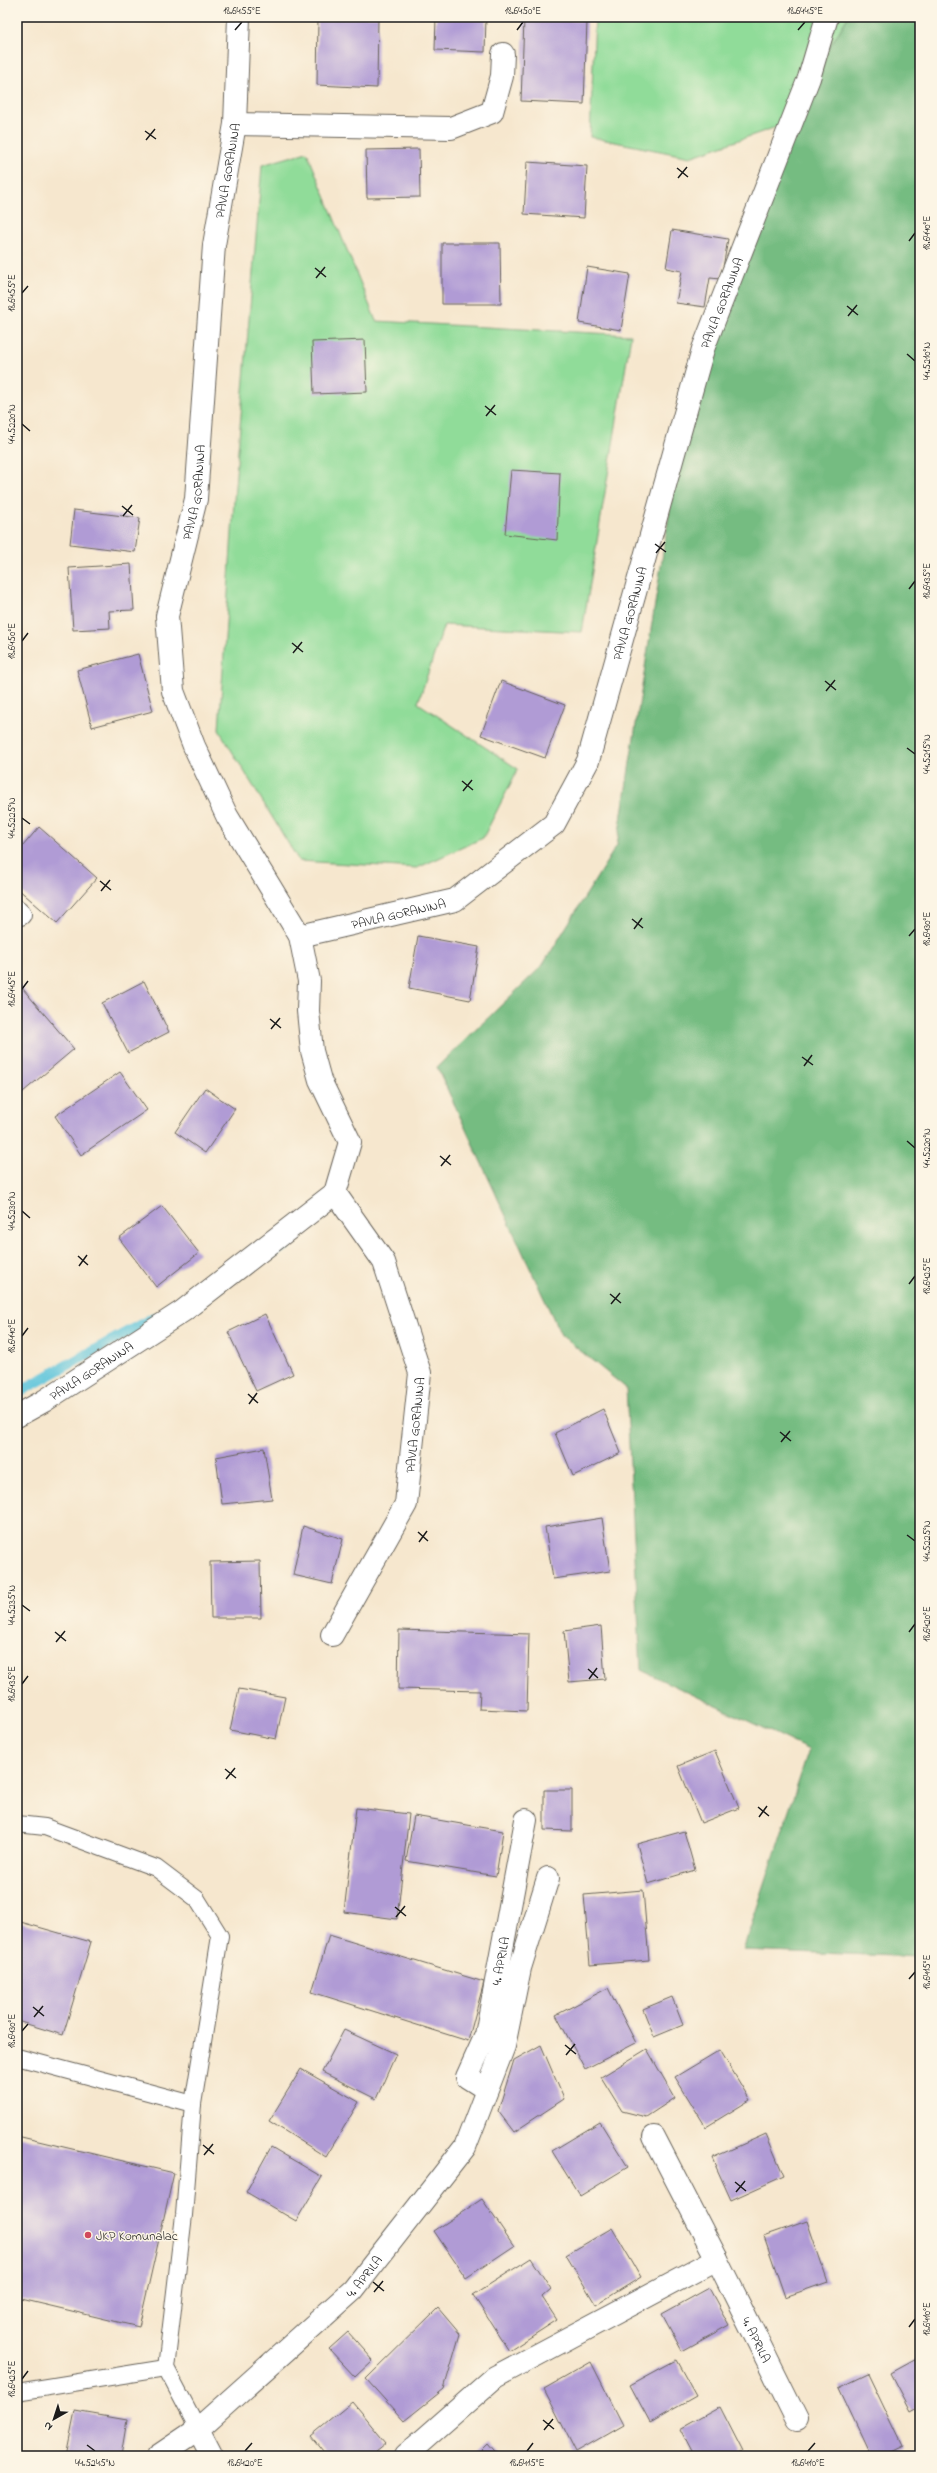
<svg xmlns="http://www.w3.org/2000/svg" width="937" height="2473" font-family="'Indie Flower',sans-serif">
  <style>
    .green { fill: #90dc99; stroke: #567c5a }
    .forest { fill: #74bc81; stroke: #486c4e }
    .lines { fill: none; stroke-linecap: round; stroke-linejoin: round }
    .stream { stroke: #5ec5db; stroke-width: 11 }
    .building { fill: #b09bd5 }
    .lane-casing { stroke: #68635a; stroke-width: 18 }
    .street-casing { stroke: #68635a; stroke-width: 24 }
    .lane { stroke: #fff; stroke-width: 16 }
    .street { stroke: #fff; stroke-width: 22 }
    .ticks { fill: none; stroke: #1c1c1c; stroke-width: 1.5 }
    .poi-dot { fill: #d1495b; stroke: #fcf5e5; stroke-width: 1.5 }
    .labels { text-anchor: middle; stroke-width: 3; stroke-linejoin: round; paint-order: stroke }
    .street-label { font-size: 13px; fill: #1c1c1c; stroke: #fcf5e5 }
    .poi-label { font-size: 13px; fill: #1c1c1c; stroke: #fcf5e5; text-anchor: start }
    .neatline { fill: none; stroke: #1c1c1c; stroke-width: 1.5 }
    .ticks-label { font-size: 10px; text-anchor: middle; fill: #1c1c1c }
  </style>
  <rect width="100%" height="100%" fill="#fcf5e5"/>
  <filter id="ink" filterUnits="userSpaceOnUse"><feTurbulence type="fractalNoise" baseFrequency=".025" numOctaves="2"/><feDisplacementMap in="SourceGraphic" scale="8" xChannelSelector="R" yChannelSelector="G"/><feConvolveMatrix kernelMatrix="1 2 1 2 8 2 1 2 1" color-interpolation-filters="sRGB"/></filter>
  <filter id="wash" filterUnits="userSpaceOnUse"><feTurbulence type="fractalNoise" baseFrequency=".012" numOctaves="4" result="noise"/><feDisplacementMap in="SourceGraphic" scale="16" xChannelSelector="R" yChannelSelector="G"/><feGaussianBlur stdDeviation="0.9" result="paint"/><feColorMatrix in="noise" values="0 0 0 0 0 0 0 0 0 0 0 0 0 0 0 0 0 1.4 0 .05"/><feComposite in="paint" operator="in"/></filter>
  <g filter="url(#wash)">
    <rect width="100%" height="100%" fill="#f6e7ce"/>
    <!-- green -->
    <g class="green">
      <path d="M 595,17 L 848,17 L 782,125 L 690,157 L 590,137 Z"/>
      <path d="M 307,152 L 376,321 L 631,335 L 582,632 L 444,625 L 418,703 L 518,769 L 483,838 L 417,868 L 299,861 L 219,730 L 235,486 L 262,165 Z"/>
    </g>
    <!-- forest -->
    <path class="forest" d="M 848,17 L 920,17 L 920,1957 L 743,1950 L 809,1750 L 641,1670 L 626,1388 L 561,1335 L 437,1067 L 542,966 L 617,845 L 674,483 L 782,125 Z"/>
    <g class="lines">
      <!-- stream -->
      <g class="stream">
        <path d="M 270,1254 L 285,1246"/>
        <path d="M 17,1393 L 153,1318"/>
      </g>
    </g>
    <g id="blocks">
      <!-- building -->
      <g class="building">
        <path d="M 318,17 L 378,17 L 377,88 L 317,85 Z"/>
        <path d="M 436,17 L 486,17 L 485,52 L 435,50 Z"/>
        <path d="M 524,19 L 587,21 L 584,104 L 521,101 Z"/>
        <path d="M 419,149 L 420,197 L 367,198 L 366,150 Z"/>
        <path d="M 527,162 L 587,166 L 584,218 L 524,214 Z"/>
        <path d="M 672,230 L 728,239 L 721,279 L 710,278 L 705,307 L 676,303 L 682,271 L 666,268 Z"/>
        <path d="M 442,243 L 500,243 L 501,304 L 442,304 Z"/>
        <path d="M 587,267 L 630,274 L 621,330 L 579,323 Z"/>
        <path d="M 365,340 L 367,392 L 314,394 L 312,342 Z"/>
        <path d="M 511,470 L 560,473 L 557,540 L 505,534 Z"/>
        <path d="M 74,510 L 140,518 L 135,552 L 70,544 Z"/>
        <path d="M 131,564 L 134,610 L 109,611 L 110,628 L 73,630 L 69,568 Z"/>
        <path d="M 138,654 L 153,711 L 92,727 L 77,670 Z"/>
        <path d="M 501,681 L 565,705 L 545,758 L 481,735 Z"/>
        <path d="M 39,827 L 97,878 L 57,923 L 17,888 L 17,853 Z"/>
        <path d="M 418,936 L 479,947 L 470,1000 L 409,988 Z"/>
        <path d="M 144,981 L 169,1032 L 128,1053 L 102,1003 Z"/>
        <path d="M 17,982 L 74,1049 L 17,1097 Z"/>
        <path d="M 120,1072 L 147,1110 L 81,1155 L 55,1116 Z"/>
        <path d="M 205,1088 L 235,1109 L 205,1153 L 175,1132 Z"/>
        <path d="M 162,1206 L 199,1253 L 156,1287 L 119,1238 Z"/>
        <path d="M 265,1314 L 293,1374 L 256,1391 L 228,1332 Z"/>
        <path d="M 603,1409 L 621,1453 L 573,1476 L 555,1433 Z"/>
        <path d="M 264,1448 L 272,1499 L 222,1504 L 216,1457 Z"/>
        <path d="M 602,1518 L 610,1571 L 553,1579 L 545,1527 Z"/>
        <path d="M 303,1526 L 343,1539 L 332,1584 L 293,1575 Z"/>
        <path d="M 260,1561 L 261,1618 L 211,1618 L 210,1562 Z"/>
        <path d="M 601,1626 L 605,1679 L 569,1682 L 564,1631 Z"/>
        <path d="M 399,1630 L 529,1634 L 527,1711 L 479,1709 L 480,1691 L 398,1689 Z"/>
        <path d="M 239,1689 L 285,1697 L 276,1739 L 230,1730 Z"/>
        <path d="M 715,1751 L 739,1808 L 701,1823 L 678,1766 Z"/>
        <path d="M 544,1790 L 572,1790 L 572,1831 L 544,1830 Z"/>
        <path d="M 356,1808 L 409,1814 L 397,1919 L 344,1912 Z"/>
        <path d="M 414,1816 L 503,1831 L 496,1876 L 406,1861 Z"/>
        <path d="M 684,1831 L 695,1870 L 648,1884 L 637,1844 Z"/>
        <path d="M 643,1890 L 649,1960 L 590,1965 L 584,1895 Z"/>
        <path d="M 17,1921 L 91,1942 L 63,2035 L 17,2021 Z"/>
        <path d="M 329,1935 L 484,1982 L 468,2041 L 312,1992 Z"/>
        <path d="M 608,1988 L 636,2043 L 585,2069 L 556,2015 Z"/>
        <path d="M 672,1997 L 683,2025 L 654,2037 L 643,2009 Z"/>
        <path d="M 344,2030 L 396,2054 L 376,2099 L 322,2072 Z"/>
        <path d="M 541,2045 L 564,2099 L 514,2132 L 498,2111 L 514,2060 Z"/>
        <path d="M 647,2049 L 675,2098 L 646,2117 L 622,2111 L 601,2077 Z"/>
        <path d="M 720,2050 L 750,2100 L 706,2127 L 675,2077 Z"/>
        <path d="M 301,2069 L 359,2102 L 326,2157 L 269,2121 Z"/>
        <path d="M 600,2122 L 628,2167 L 580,2196 L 552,2151 Z"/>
        <path d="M 766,2134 L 784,2176 L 731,2200 L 712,2158 Z"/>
        <path d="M 17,2136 L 174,2173 L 139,2327 L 17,2298 Z"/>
        <path d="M 271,2147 L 322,2177 L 296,2221 L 246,2192 Z"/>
        <path d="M 482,2199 L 514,2246 L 466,2278 L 434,2231 Z"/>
        <path d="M 807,2221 L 828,2282 L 785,2297 L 764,2236 Z"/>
        <path d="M 612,2228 L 641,2277 L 596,2305 L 566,2255 Z"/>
        <path d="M 531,2258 L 551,2289 L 542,2297 L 557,2320 L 509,2351 L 473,2295 Z"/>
        <path d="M 709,2288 L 729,2325 L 682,2351 L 662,2314 Z"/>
        <path d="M 438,2308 L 460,2334 L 444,2389 L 404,2421 L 366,2379 Z"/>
        <path d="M 348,2332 L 373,2360 L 355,2377 L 329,2349 Z"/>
        <path d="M 920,2357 L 920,2406 L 911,2411 L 891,2373 Z"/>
        <path d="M 676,2360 L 696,2396 L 650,2422 L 630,2385 Z"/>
        <path d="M 591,2362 L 623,2425 L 576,2452 L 544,2389 Z"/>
        <path d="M 868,2374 L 903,2447 L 884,2456 L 871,2456 L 839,2388 Z"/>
        <path d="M 352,2402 L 386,2443 L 370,2456 L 327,2456 L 311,2436 Z"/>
        <path d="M 720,2407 L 743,2452 L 735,2456 L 694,2456 L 680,2429 Z"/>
        <path d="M 75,2411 L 127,2420 L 121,2456 L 66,2456 Z"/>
        <path d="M 488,2443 L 499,2456 L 475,2456 Z"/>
      </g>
    </g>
  </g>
  <g filter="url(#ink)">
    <use href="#blocks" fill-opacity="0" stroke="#68635a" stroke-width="1"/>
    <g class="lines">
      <!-- lane casing -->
      <g class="lane-casing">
        <g id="lane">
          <path d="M 17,1824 L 45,1827 L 156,1868 L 197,1899 L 220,1936 L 193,2104 L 184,2215 L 166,2368 L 198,2429"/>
          <path d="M 17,2057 L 193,2104"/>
          <path d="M 17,2392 L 166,2368"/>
        </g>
      </g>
      <!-- street casing -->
      <g class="street-casing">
        <g id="street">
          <path d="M 235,124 L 451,128 L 492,112 L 502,76 L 503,54"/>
          <path d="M 17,911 L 20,914"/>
          <path id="s1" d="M 300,936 L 455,900 L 554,824 L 588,761 L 703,349 L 809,78 L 827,17"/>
          <path id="s2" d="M 17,1416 L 44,1401 L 183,1311 L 335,1193 L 350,1142 L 320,1080 L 312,1051 L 308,1011 L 309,981 L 300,936 L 227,816 L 194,746 L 173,691 L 167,616 L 196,499 L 214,245 L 235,124 L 239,17"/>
          <path id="s3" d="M 332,1635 L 406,1504 L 420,1373 L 384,1262 L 335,1193"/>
          <path id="s4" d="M 486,2089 L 467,2077 L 486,2035 L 526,1820"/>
          <path d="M 654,2137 L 717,2259"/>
          <path d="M 158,2456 L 198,2429"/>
          <path id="s5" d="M 212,2456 L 198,2429 L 353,2290 L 465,2147 L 504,2046 L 520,1968 L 548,1878"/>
          <path id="s6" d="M 405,2456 L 495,2377 L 717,2259 L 797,2420"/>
        </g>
      </g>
      <!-- lane -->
      <use href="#lane" class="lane"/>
      <!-- street -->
      <use href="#street" class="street"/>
    </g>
  </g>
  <!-- ticks -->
  <path class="ticks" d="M 235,30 L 242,22M 517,30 L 523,22M 798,30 L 805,22M 145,131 L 156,139M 146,140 L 155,129M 677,168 L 688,177M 678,178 L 687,167M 909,241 L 915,233M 315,268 L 326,277M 316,278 L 325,267M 22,293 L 28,286M 847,306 L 858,315M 848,316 L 857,305M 907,354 L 915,361M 485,406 L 496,415M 486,416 L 495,405M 22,424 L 30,431M 122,506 L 133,515M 123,516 L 132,505M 655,544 L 666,552M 656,553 L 665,542M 909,589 L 915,581M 22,641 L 28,633M 292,643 L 303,652M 293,653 L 302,642M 825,681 L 836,690M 826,691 L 835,680M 907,748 L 915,754M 462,781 L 473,790M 463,791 L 472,780M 22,818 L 30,824M 100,881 L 111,890M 101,891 L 110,880M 632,919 L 643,928M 634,929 L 642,918M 909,936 L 915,929M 22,989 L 28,981M 270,1019 L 281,1028M 271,1029 L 280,1018M 802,1057 L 813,1065M 804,1066 L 812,1055M 907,1141 L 915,1148M 440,1156 L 451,1165M 441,1166 L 450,1155M 22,1211 L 30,1218M 78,1256 L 88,1265M 79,1266 L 87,1255M 909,1284 L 915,1276M 610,1294 L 621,1303M 611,1304 L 620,1293M 22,1336 L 28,1328M 248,1394 L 258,1403M 249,1404 L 257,1393M 780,1432 L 791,1441M 781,1442 L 790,1431M 418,1532 L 428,1541M 907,1535 L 915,1541M 419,1542 L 427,1531M 22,1605 L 30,1611M 55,1632 L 66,1641M 909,1632 L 915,1624M 56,1642 L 65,1631M 588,1669 L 598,1678M 589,1679 L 597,1668M 22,1684 L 28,1676M 225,1769 L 236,1778M 226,1779 L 235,1768M 758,1807 L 769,1816M 759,1817 L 767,1806M 395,1907 L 406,1916M 396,1917 L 405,1906M 909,1979 L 915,1972M 33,2007 L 44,2016M 34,2017 L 43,2006M 22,2031 L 28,2024M 565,2045 L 576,2054M 566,2055 L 575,2044M 203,2145 L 214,2154M 204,2155 L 213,2144M 735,2182 L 746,2191M 736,2192 L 745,2181M 373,2282 L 384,2291M 374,2292 L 383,2281M 909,2327 L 915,2319M 22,2379 L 28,2371M 543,2420 L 554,2429M 544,2430 L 553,2419M 87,2445 L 95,2451M 245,2451 L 252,2443M 527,2451 L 533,2443M 808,2451 L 815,2443"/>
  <!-- markers -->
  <circle class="poi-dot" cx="88" cy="2235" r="4"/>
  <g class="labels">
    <!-- street labels -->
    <g class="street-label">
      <text dy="5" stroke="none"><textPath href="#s2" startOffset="1460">PAVLA GORANINA</textPath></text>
      <text dy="5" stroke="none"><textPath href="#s1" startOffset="833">PAVLA GORANINA</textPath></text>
      <text dy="5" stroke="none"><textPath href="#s2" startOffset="1136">PAVLA GORANINA</textPath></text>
      <text dy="5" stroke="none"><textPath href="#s1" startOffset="509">PAVLA GORANINA</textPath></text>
      <text dy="5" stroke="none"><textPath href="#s1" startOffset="101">PAVLA GORANINA</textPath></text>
      <text dy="5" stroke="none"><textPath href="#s2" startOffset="87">PAVLA GORANINA</textPath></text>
      <text dy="5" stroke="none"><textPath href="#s3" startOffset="230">PAVLA GORANINA</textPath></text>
      <text dy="5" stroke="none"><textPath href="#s4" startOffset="144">4. APRILA</textPath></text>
      <text dy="5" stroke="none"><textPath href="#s5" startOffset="256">4. APRILA</textPath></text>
      <text dy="5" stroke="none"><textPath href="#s6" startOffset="461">4. APRILA</textPath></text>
    </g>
    <!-- poi labels -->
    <g class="poi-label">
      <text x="96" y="2240">JKP Komunalac</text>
    </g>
  </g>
  <!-- margin -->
  <rect width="937" height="2473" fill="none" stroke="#fcf5e5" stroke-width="44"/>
  <!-- north arrow -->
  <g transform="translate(54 2419) rotate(219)" stroke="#fcf5e5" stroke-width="3" paint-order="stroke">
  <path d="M0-3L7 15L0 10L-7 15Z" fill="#1c1c1c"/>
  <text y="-6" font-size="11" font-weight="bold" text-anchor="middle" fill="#1c1c1c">N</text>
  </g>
  <rect x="22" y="22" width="893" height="2429" class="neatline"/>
  <g class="ticks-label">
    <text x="242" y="14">18.6455°E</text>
    <text x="523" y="14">18.6450°E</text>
    <text x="805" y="14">18.6445°E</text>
    <text transform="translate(926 233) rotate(-90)" y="4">18.6440°E</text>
    <text transform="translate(11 293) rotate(-90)" y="4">18.6455°E</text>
    <text transform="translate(926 361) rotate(-90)" y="4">44.5210°N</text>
    <text transform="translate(11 424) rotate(-90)" y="4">44.5220°N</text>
    <text transform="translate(926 581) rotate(-90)" y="4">18.6435°E</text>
    <text transform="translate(11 641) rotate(-90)" y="4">18.6450°E</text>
    <text transform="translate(926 754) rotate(-90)" y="4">44.5215°N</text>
    <text transform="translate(11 818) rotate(-90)" y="4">44.5225°N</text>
    <text transform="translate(926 929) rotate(-90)" y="4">18.6430°E</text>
    <text transform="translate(11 989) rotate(-90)" y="4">18.6445°E</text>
    <text transform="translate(926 1148) rotate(-90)" y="4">44.5220°N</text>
    <text transform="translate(11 1211) rotate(-90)" y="4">44.5230°N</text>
    <text transform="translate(926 1276) rotate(-90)" y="4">18.6425°E</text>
    <text transform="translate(11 1336) rotate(-90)" y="4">18.6440°E</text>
    <text transform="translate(926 1541) rotate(-90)" y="4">44.5225°N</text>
    <text transform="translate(11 1605) rotate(-90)" y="4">44.5235°N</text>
    <text transform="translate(926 1624) rotate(-90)" y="4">18.6420°E</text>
    <text transform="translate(11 1684) rotate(-90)" y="4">18.6435°E</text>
    <text transform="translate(926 1972) rotate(-90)" y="4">18.6415°E</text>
    <text transform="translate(11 2031) rotate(-90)" y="4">18.6430°E</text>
    <text transform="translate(926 2319) rotate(-90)" y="4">18.6410°E</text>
    <text transform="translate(11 2379) rotate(-90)" y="4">18.6425°E</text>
    <text x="95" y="2466">44.5245°N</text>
    <text x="245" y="2466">18.6420°E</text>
    <text x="527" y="2466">18.6415°E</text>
    <text x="808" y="2466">18.6410°E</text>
  </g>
</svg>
